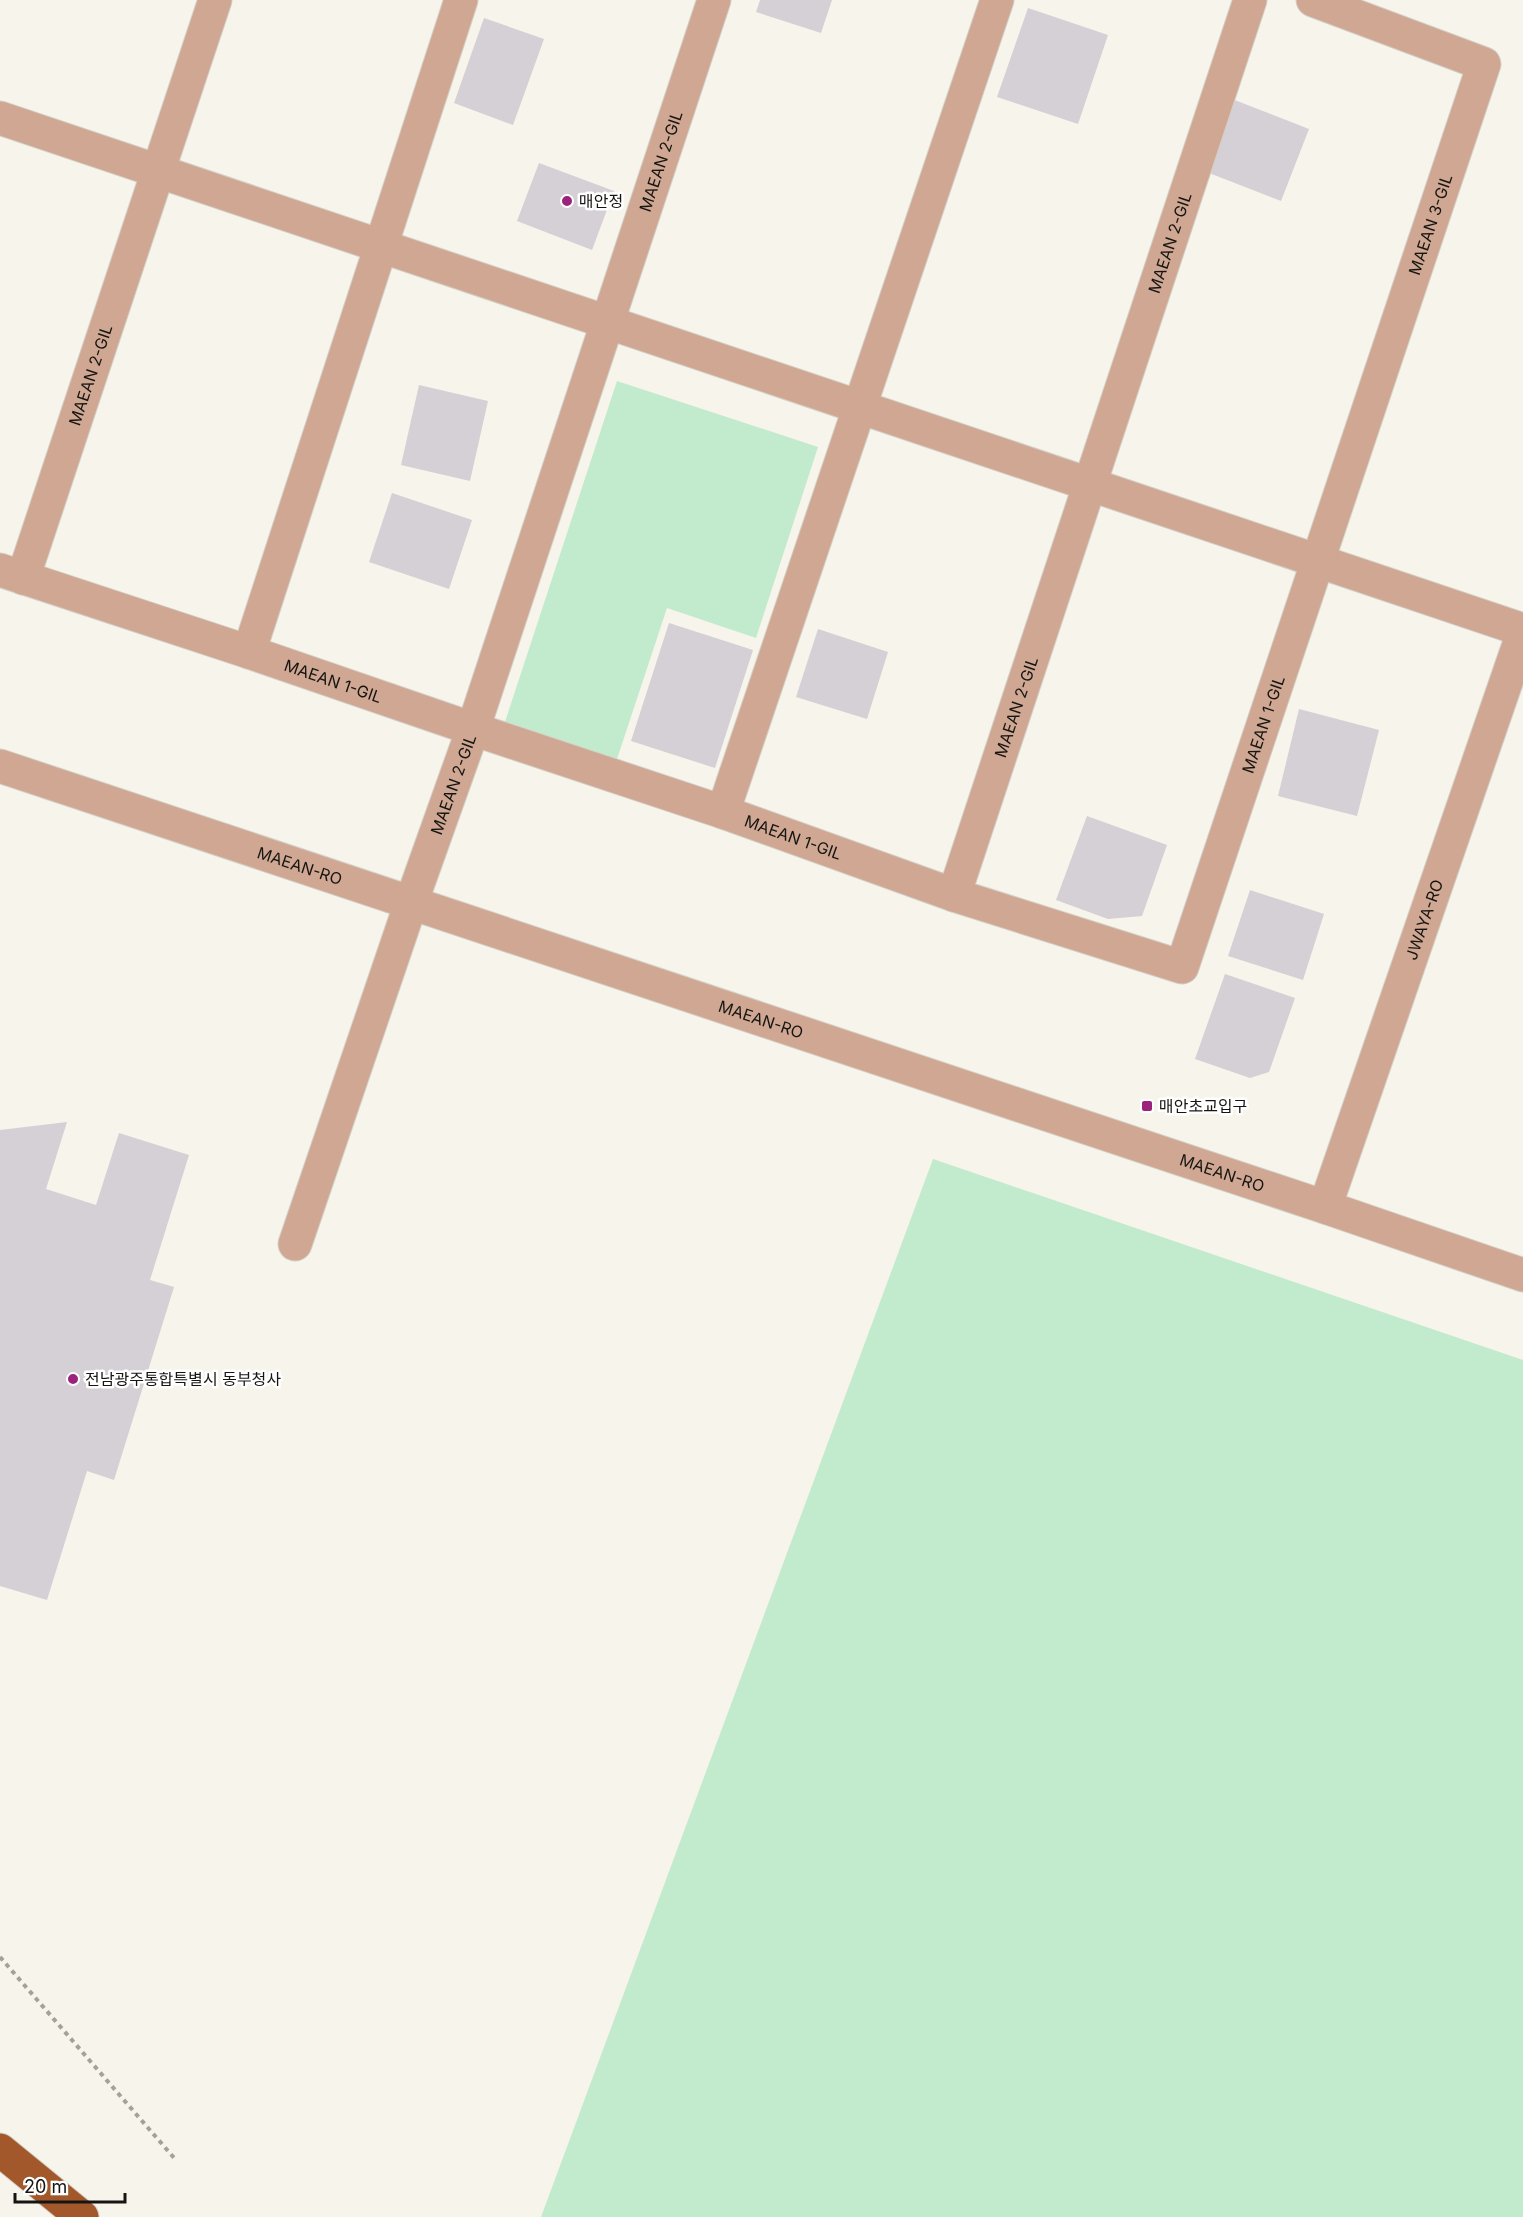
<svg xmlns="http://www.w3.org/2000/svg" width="1523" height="2217" font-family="Inter,'Noto Sans KR',sans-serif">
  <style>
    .green { fill: #c2eacd }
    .building { fill: #d5cfd6 }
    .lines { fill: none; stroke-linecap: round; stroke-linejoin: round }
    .minor-casing { stroke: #d3d0c8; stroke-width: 35 }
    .tertiary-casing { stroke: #d3d0c8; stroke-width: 35 }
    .trunk-casing { stroke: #d3d0c8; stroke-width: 35 }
    .path { stroke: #a3a19a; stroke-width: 4; stroke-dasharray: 4.5 4.5; stroke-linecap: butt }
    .minor { stroke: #cfa792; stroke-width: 33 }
    .tertiary { stroke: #cfa792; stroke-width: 33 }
    .trunk { stroke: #a2582a; stroke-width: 33 }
    .poi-dot { fill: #9b237c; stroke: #fff; stroke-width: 2 }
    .labels { text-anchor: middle; stroke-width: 5; stroke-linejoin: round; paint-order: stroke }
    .street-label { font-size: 16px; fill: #161512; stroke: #fff }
    .poi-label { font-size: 16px; fill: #161512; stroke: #fff; text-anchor: start }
  </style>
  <rect width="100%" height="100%" fill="#f7f4eb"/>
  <!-- green -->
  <g class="green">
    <path d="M 617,381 L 818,447 L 756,638 L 667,608 L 617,759 L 505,722 Z"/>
    <path d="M 933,1159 L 1523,1360 L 1523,2217 L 541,2217 Z"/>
  </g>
  <!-- building -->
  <g class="building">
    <path d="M 760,0 L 832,0 L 821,33 L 756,12 Z"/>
    <path d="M 1028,8 L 1108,35 L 1078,124 L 997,97 Z"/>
    <path d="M 484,18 L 544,39 L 513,125 L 454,103 Z"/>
    <path d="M 1232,99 L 1309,129 L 1281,201 L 1204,171 Z"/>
    <path d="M 539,163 L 614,191 L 592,250 L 517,221 Z"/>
    <path d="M 419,385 L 488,401 L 470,481 L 401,465 Z"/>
    <path d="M 392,493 L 472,520 L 449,589 L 369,562 Z"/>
    <path d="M 669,623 L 753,650 L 715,768 L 631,741 Z"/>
    <path d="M 818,629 L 888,652 L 867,719 L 796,697 Z"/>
    <path d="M 1299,709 L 1379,730 L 1357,816 L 1278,796 Z"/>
    <path d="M 1087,816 L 1167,845 L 1142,916 L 1108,919 L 1056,900 Z"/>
    <path d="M 1250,890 L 1324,914 L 1303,980 L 1228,956 Z"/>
    <path d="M 1225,974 L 1295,998 L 1269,1072 L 1250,1078 L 1195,1059 Z"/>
    <path d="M 67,1122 L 46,1189 L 96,1205 L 119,1133 L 189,1155 L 150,1280 L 174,1287 L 114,1480 L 87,1471 L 47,1600 L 0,1586 L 0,1130 Z"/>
  </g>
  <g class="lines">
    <!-- minor casing -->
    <g class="minor-casing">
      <g id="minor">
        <path d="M 0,118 L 1523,630"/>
        <path id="s1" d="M 0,570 L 249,652 L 473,729 L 723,812 L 954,895 L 1182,967 L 1484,64 L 1313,0"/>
        <path id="s2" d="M 23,578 L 215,0"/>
        <path d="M 249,652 L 461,0"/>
        <path d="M 723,812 L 997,0"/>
        <path id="s3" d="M 954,895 L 1250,0"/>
        <path id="s4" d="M 295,1244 L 411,903 L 473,729 L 714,0"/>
      </g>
    </g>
    <!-- tertiary casing -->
    <g class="tertiary-casing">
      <g id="tertiary">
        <path id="s5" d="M 0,766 L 1325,1207 L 1523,1275"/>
        <path id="s6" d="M 1325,1207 L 1523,633"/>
      </g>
    </g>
    <!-- trunk casing -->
    <g class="trunk-casing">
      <path id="trunk" d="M 0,2150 L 82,2217"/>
    </g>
    <!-- path -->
    <path class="path" d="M 0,1957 L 175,2159"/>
    <!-- minor -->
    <use href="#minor" class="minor"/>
    <!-- tertiary -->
    <use href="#tertiary" class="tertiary"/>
    <!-- trunk -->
    <use href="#trunk" class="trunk"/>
  </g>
  <!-- markers -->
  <g class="poi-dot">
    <circle cx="567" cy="201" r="6"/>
    <rect x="1141" y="1100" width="12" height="12" rx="3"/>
    <circle cx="73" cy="1379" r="6"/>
  </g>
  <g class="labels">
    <!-- street labels -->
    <g class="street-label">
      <text dy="6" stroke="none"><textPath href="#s4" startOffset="1143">MAEAN 2-GIL</textPath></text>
      <text dy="6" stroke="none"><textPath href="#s1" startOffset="2030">MAEAN 3-GIL</textPath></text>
      <text dy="6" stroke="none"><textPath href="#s3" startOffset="687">MAEAN 2-GIL</textPath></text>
      <text dy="6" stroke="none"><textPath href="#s2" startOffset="214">MAEAN 2-GIL</textPath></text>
      <text dy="6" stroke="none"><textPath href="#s1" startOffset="351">MAEAN 1-GIL</textPath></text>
      <text dy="6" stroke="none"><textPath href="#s3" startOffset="198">MAEAN 2-GIL</textPath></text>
      <text dy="6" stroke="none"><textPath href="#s1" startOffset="1503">MAEAN 1-GIL</textPath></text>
      <text dy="6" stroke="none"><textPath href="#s4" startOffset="486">MAEAN 2-GIL</textPath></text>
      <text dy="6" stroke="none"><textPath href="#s1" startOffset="837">MAEAN 1-GIL</textPath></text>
      <text dy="6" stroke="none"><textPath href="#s5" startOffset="316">MAEAN-RO</textPath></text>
      <text dy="6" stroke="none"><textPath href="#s6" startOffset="304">JWAYA-RO</textPath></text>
      <text dy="6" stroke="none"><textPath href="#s5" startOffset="802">MAEAN-RO</textPath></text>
      <text dy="6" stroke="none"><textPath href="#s5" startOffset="1288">MAEAN-RO</textPath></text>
    </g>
    <!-- poi labels -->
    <g class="poi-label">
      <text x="579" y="207">매안정</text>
      <text x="1159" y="1112">매안초교입구</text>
      <text x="85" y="1385">전남광주통합특별시 동부청사</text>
    </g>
  </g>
  <!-- scale -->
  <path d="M15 2193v9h110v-9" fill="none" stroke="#161512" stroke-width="3"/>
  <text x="24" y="2193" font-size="18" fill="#161512" stroke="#ffffff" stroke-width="4.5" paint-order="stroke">20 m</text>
</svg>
